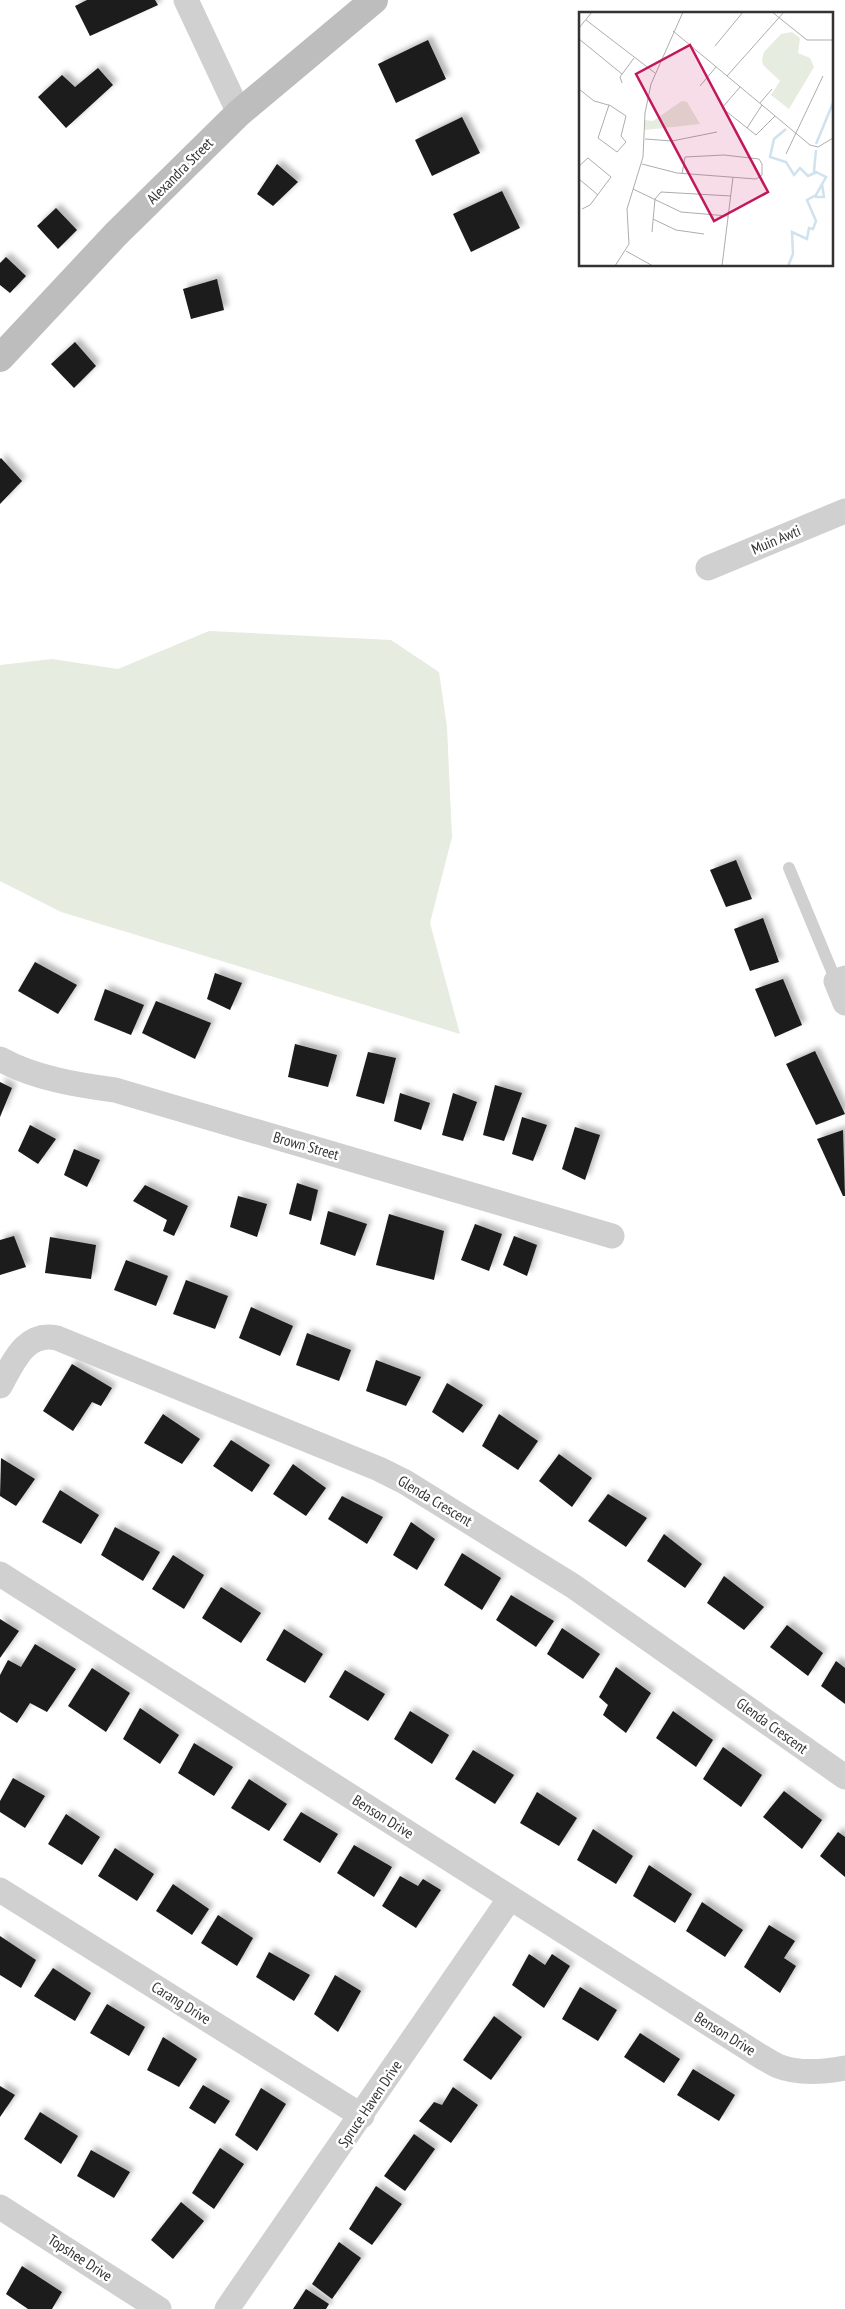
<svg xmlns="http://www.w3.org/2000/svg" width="845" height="2309" font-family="'PT Sans Narrow',sans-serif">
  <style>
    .green { fill: #e6ecdf }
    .building { fill: #1a1a1a; filter: url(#shadow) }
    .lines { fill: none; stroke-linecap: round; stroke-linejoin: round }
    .lane { stroke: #d0d0d0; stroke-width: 12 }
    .street { stroke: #d0d0d0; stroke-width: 25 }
    .secondary { stroke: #bdbdbd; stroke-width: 28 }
    .labels { text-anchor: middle; stroke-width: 5; stroke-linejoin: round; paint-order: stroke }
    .street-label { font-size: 15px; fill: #333; stroke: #fff }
    .inset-river { fill: none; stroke: #cfe2ee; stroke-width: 2.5 }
    .inset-road { fill: none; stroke: #adadad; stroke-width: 1 }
    .view { fill: #c2185b; fill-opacity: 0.15; stroke: #c2185b; stroke-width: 2.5 }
    .inset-edge { fill: none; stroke: #333; stroke-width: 2.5 }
  </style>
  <defs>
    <filter id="shadow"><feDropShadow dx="4.5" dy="-4.5" stdDeviation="2.5" flood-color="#0004"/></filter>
  </defs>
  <rect width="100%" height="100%" fill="#fff"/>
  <!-- green -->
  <path class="green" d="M 209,631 L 391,640 L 439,672 L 447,727 L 452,837 L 430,923 L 460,1034 L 61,912 L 0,881 L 0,665 L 52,659 L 118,669 Z"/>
  <!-- building -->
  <g class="building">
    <path d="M 87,0 L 155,0 L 158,5 L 90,36 L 75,6 Z"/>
    <path d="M 428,40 L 446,79 L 396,103 L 378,64 Z"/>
    <path d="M 98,68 L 113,85 L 66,128 L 38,97 L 62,75 L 75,87 Z"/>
    <path d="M 462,117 L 480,153 L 432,176 L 415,140 Z"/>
    <path d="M 277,164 L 298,182 L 273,206 L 257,194 Z"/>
    <path d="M 502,191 L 520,228 L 471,252 L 453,214 Z"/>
    <path d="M 56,208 L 77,230 L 58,249 L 37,226 Z"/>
    <path d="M 6,257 L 26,276 L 10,293 L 0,285 L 0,263 Z"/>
    <path d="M 217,279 L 224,310 L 191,319 L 183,289 Z"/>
    <path d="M 75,342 L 96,366 L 74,388 L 51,364 Z"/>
    <path d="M 1,458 L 22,481 L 0,504 L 0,459 Z"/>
    <path d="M 736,860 L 752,899 L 726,907 L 710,870 Z"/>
    <path d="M 763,918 L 779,962 L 750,971 L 734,929 Z"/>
    <path d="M 35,962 L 77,985 L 58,1014 L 18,991 Z"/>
    <path d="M 215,973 L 242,983 L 230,1010 L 207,999 Z"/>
    <path d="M 783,979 L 802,1025 L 775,1037 L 755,989 Z"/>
    <path d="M 105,989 L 144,1005 L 131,1035 L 94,1020 Z"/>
    <path d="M 156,1001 L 211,1023 L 195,1059 L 142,1033 Z"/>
    <path d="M 295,1044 L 337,1055 L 328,1087 L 288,1077 Z"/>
    <path d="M 815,1051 L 845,1114 L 816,1125 L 786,1064 Z"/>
    <path d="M 368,1052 L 396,1058 L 384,1104 L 356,1096 Z"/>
    <path d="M 0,1082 L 12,1088 L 0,1117 Z"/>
    <path d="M 495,1085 L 522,1093 L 504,1141 L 483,1135 Z"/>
    <path d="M 400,1093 L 430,1103 L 421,1130 L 394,1121 Z"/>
    <path d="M 453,1093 L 477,1102 L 463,1141 L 442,1135 Z"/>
    <path d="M 522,1117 L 547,1125 L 533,1161 L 512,1154 Z"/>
    <path d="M 30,1125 L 56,1139 L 38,1164 L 18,1151 Z"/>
    <path d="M 575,1127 L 600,1135 L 585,1180 L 562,1169 Z"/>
    <path d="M 843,1130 L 845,1196 L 843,1196 L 817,1139 Z"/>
    <path d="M 74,1149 L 100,1160 L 87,1187 L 64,1175 Z"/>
    <path d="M 297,1183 L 318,1190 L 311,1221 L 289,1214 Z"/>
    <path d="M 145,1185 L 188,1206 L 174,1236 L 163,1231 L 167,1220 L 133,1201 Z"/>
    <path d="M 238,1196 L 267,1204 L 257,1237 L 230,1227 Z"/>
    <path d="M 328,1211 L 367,1224 L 355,1256 L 320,1244 Z"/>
    <path d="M 389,1214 L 444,1231 L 434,1280 L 376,1265 Z"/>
    <path d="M 475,1224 L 502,1234 L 489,1271 L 461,1260 Z"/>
    <path d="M 14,1236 L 26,1267 L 0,1275 L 0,1240 Z"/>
    <path d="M 514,1236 L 537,1245 L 527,1276 L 503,1265 Z"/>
    <path d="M 50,1237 L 96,1245 L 91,1279 L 45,1273 Z"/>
    <path d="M 126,1260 L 168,1276 L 156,1306 L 114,1290 Z"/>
    <path d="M 186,1280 L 228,1296 L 215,1329 L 173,1314 Z"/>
    <path d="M 251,1307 L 293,1326 L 280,1356 L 239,1338 Z"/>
    <path d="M 307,1333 L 351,1350 L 339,1381 L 296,1365 Z"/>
    <path d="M 376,1360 L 421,1377 L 406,1406 L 366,1391 Z"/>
    <path d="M 72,1364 L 112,1388 L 101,1406 L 92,1402 L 73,1431 L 43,1411 Z"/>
    <path d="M 447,1383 L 483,1405 L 463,1433 L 432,1412 Z"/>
    <path d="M 163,1414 L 200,1439 L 182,1464 L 144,1443 Z"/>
    <path d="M 499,1414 L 538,1441 L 518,1470 L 482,1446 Z"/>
    <path d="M 231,1440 L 270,1465 L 252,1492 L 213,1466 Z"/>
    <path d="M 559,1454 L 592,1478 L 572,1507 L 539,1481 Z"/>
    <path d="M 1,1458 L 35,1479 L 16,1506 L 0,1496 Z"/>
    <path d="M 293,1464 L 326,1488 L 306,1516 L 273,1494 Z"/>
    <path d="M 60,1490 L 99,1515 L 81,1544 L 42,1522 Z"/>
    <path d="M 608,1494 L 647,1518 L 626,1547 L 588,1521 Z"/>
    <path d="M 342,1496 L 383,1517 L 367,1544 L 328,1519 Z"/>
    <path d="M 411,1522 L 435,1539 L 417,1570 L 393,1555 Z"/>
    <path d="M 115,1527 L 160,1552 L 143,1581 L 101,1555 Z"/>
    <path d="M 664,1534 L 702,1564 L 685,1588 L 647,1561 Z"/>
    <path d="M 462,1553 L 501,1578 L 482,1610 L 444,1585 Z"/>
    <path d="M 173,1555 L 204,1575 L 184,1609 L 152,1589 Z"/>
    <path d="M 724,1576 L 764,1607 L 744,1630 L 707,1603 Z"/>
    <path d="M 221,1587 L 261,1613 L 241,1643 L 202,1618 Z"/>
    <path d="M 511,1595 L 554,1621 L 536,1647 L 496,1620 Z"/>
    <path d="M 0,1619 L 19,1631 L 0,1658 Z"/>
    <path d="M 787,1625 L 823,1653 L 808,1676 L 770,1647 Z"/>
    <path d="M 562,1628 L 600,1654 L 583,1679 L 547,1654 Z"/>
    <path d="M 284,1629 L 323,1654 L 305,1683 L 266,1660 Z"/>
    <path d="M 35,1644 L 76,1669 L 47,1712 L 30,1703 L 17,1723 L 0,1712 L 0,1675 L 8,1660 L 21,1667 Z"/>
    <path d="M 836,1661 L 845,1668 L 845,1704 L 821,1686 Z"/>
    <path d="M 616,1667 L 651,1693 L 626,1733 L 603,1715 L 608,1705 L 599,1697 Z"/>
    <path d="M 92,1668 L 130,1693 L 106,1732 L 68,1706 Z"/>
    <path d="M 345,1670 L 385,1694 L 368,1721 L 329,1697 Z"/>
    <path d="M 140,1708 L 179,1735 L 160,1764 L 123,1739 Z"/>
    <path d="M 410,1711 L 449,1735 L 432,1764 L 394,1739 Z"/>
    <path d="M 673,1711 L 713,1740 L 696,1767 L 656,1738 Z"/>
    <path d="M 194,1743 L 233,1767 L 214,1796 L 178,1773 Z"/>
    <path d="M 723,1747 L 762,1775 L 741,1807 L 703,1779 Z"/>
    <path d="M 473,1750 L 514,1775 L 495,1804 L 455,1779 Z"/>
    <path d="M 13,1778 L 45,1796 L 25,1828 L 0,1812 L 0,1801 Z"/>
    <path d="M 249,1779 L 287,1804 L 269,1831 L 231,1808 Z"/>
    <path d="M 784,1791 L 822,1820 L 802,1849 L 763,1817 Z"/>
    <path d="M 537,1792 L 577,1818 L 559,1846 L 520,1823 Z"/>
    <path d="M 301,1812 L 338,1834 L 320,1863 L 283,1840 Z"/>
    <path d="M 66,1814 L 100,1837 L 82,1865 L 48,1844 Z"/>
    <path d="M 593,1829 L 633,1856 L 616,1884 L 577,1860 Z"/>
    <path d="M 838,1832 L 845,1837 L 845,1877 L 820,1856 Z"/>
    <path d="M 354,1845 L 392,1867 L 374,1897 L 337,1873 Z"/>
    <path d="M 115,1848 L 154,1874 L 137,1901 L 98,1876 Z"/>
    <path d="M 649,1865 L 692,1894 L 675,1923 L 633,1896 Z"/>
    <path d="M 400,1876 L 418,1886 L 423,1879 L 441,1890 L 416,1928 L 382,1906 Z"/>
    <path d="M 173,1884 L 209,1909 L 192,1935 L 156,1911 Z"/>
    <path d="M 702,1902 L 743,1930 L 725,1957 L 686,1931 Z"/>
    <path d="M 218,1915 L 253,1938 L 237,1966 L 201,1943 Z"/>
    <path d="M 769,1925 L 795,1941 L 784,1958 L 796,1966 L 780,1993 L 744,1967 Z"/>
    <path d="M 0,1936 L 36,1960 L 21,1988 L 0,1975 Z"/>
    <path d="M 269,1952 L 310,1975 L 294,2001 L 256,1977 Z"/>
    <path d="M 529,1954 L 545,1965 L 552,1954 L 570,1966 L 544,2008 L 512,1985 Z"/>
    <path d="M 53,1968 L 91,1993 L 75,2021 L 34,1996 Z"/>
    <path d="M 335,1975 L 361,1991 L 338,2032 L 314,2014 Z"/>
    <path d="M 580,1987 L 617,2010 L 598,2041 L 562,2019 Z"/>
    <path d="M 107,2004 L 145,2027 L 129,2056 L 90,2033 Z"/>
    <path d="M 494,2016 L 522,2037 L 491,2080 L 463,2060 Z"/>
    <path d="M 640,2033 L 680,2059 L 664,2083 L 624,2057 Z"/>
    <path d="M 163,2037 L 197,2059 L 179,2087 L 147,2070 Z"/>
    <path d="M 693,2069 L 735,2095 L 719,2121 L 677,2095 Z"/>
    <path d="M 203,2085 L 230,2101 L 215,2124 L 189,2108 Z"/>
    <path d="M 0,2086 L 15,2095 L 0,2117 Z"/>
    <path d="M 453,2087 L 478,2105 L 451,2143 L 419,2121 L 434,2102 L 442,2105 Z"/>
    <path d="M 261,2088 L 286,2104 L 257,2151 L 235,2135 Z"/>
    <path d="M 40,2112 L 78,2136 L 61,2164 L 24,2139 Z"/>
    <path d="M 414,2134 L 435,2149 L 405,2191 L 384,2176 Z"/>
    <path d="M 220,2148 L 244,2164 L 214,2209 L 192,2193 Z"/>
    <path d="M 91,2150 L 130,2172 L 114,2198 L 77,2176 Z"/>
    <path d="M 376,2186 L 402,2204 L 372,2245 L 349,2229 Z"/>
    <path d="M 181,2202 L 204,2221 L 173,2259 L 151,2240 Z"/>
    <path d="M 339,2242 L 361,2258 L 332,2299 L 312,2284 Z"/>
    <path d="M 22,2266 L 62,2292 L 52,2309 L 28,2309 L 6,2294 Z"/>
    <path d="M 306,2289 L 329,2304 L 326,2309 L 293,2309 Z"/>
  </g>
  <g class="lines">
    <!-- lane -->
    <path class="lane" d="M 789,868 L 836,981"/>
    <!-- street -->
    <g class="street">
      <path d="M 186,0 L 239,113"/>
      <path d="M 708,568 L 845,511"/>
      <path d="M 845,978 L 836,981 L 845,1003"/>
      <path d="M 0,1059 C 34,1078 77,1085 115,1090 L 612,1236"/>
      <path d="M 0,1386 C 13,1363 25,1331 57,1338 L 379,1469 L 405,1482 L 573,1586 L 845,1777"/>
      <path d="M 0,1574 L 760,2056 C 766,2059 771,2063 778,2066 C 798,2074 824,2072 845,2068"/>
      <path d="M 0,1890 L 362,2116"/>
      <path d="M 0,2207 L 159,2309"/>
      <path d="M 227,2309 L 510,1898"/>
    </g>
    <!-- secondary -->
    <path class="secondary" d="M 0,358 L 116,234 L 239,113 L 374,0"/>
  </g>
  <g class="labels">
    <!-- street labels -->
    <g class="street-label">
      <text transform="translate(180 171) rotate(-45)" y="5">Alexandra Street</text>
      <text transform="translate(776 540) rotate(-23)" y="5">Muin Awti</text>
      <text transform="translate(306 1146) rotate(16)" y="5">Brown Street</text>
      <text transform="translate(435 1501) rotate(31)" y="5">Glenda Crescent</text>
      <text transform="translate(772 1726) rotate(36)" y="5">Glenda Crescent</text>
      <text transform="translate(383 1817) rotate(32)" y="5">Benson Drive</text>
      <text transform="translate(181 2003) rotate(32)" y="5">Carang Drive</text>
      <text transform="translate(725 2034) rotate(32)" y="5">Benson Drive</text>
      <text transform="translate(370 2104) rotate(-56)" y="5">Spruce Haven Drive</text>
      <text transform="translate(80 2258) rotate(33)" y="5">Topshee Drive</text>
    </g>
  </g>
  <!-- overview -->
  <g transform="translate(579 12)">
    <rect width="254" height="254" fill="#fff"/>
    <path d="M 213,20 L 221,26 L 219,41 L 231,46 L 235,55 L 210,97 L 192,83 L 201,69 L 184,53 L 183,47 L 185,40 L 202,22 ZM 103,89 L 108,90 L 121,112 L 66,118 L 65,108 L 74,109 Z" fill="#e6ecdf"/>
    <path class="inset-river" d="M 207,117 L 195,127 L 191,145 L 207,150 L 215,163 L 221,156 L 229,164 L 238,160M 237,132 L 254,91M 236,185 L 245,185 L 243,172M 209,254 L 214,242 L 213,220 L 228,227 L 230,216 L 234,217 L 237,209 L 228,188 L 237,183 L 247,165 L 235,159 L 237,138"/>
    <path class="inset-road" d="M 193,0 L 228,28 L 254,28M 7,8 L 76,61M 0,16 L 13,0M 94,19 L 231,133 L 239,135 L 254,126M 0,27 L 43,62M 136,34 L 164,0M 148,64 L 205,0M 43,71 L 41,65 L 55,46M 121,74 L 137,55M 161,75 L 143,96 L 177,123 L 196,104M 0,77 L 15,89 L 19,90 L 29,93 L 30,93 L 32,94 L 47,104 L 42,124 L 47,130 L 38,140 L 19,126 L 30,93M 181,91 L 193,77M 168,116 L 183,93M 66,127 L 93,129 L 138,120M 207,142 L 244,64M 63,152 L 98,161 L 177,167 L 183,163 L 183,152 L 180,147 L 145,143 L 106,145 L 103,162M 0,154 L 9,146 L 32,165 L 11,193 L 3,197M 0,167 L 19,183M 54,177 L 102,200 L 149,204M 74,207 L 97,218 L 125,222M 73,220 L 76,187 L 82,180 L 152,184M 47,239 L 74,254M 36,254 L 50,232 L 48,197 L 64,145 L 66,101 L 72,72 L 104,0M 143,254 L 154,165"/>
    <path class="view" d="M 111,33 L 189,180 L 135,209 L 57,62 Z"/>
    <rect width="254" height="254" class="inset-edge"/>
  </g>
</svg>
